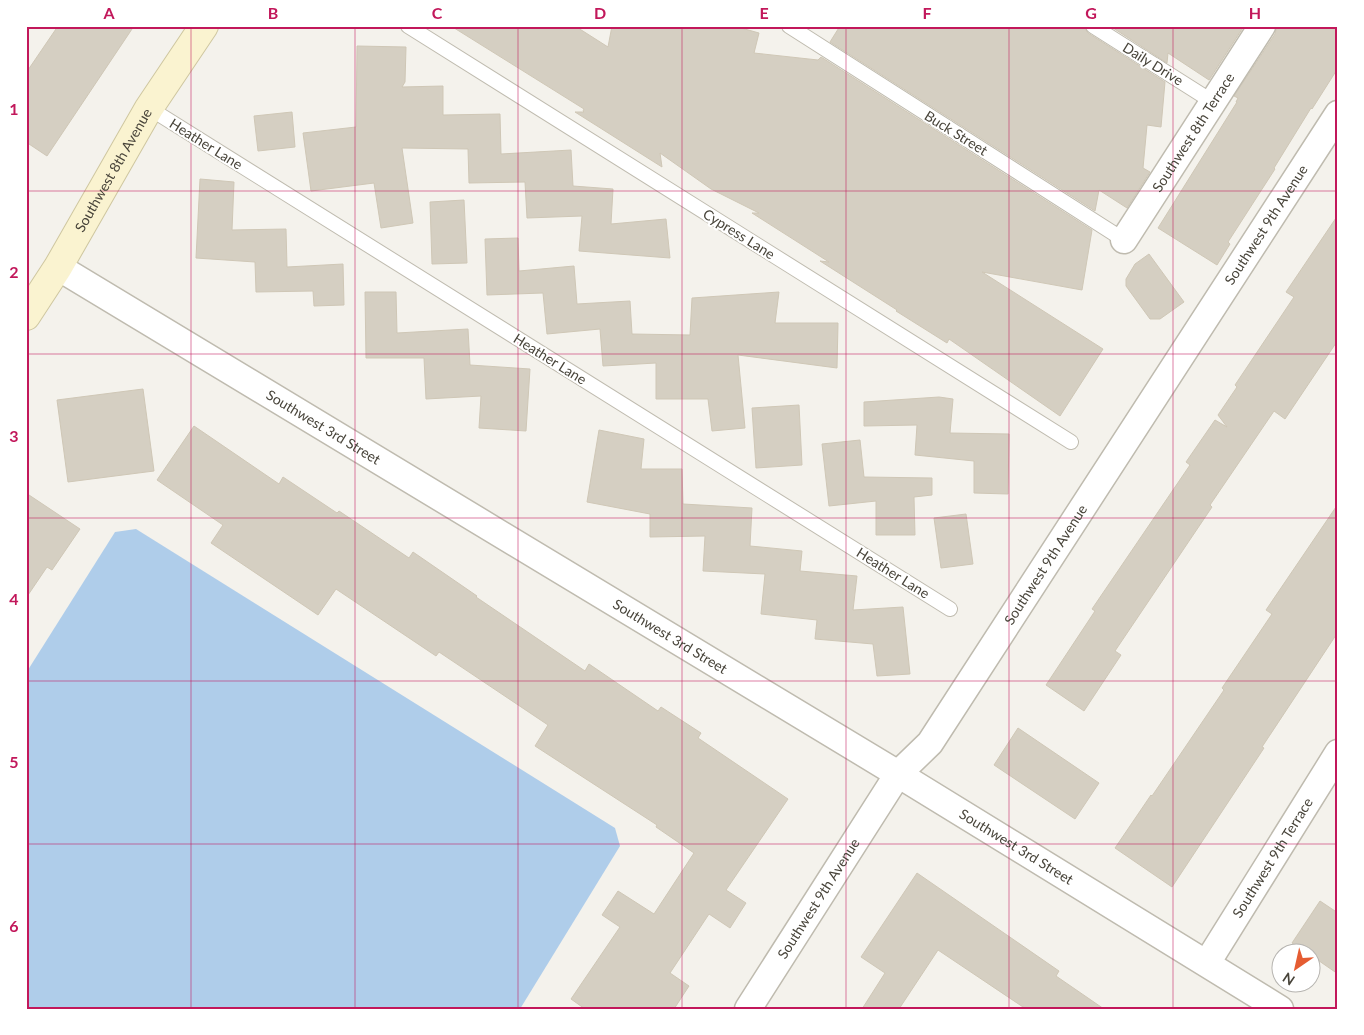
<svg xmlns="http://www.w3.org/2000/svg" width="1364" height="1035" font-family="Lato,sans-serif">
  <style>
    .water { fill: #afcdea }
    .building { fill: #d5cfc2; stroke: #cfc7b6 }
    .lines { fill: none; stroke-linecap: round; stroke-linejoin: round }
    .lane-casing { stroke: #bfbbaf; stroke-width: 16 }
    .street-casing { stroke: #bfbbaf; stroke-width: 29 }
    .secondary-casing { stroke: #cfc7a0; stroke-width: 30 }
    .lane { stroke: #fff; stroke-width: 14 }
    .street { stroke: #fff; stroke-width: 26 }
    .secondary { stroke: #faf3d0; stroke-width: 28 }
    .grid { fill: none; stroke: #c2185b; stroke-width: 1; stroke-opacity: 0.55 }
    .labels { text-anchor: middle; stroke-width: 4; stroke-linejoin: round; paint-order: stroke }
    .street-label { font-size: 14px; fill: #48443a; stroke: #fff }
    .neatline { fill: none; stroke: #c2185b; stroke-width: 2 }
    .grid-label { font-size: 16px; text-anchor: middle; font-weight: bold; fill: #c2185b }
  </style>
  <rect width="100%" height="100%" fill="#f4f2ec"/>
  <!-- water -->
  <path class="water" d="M 136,529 L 615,828 L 620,846 L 520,1009 L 26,1009 L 26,673 L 115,532 Z"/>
  <!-- building -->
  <g class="building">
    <path d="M 58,26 L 134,26 L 47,156 L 26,142 L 26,73 Z"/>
    <path d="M 451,26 L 575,26 L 608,47 L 612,26 L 734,26 L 759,33 L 754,53 L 818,60 L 821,57 L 1092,230 L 1082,290 L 982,272 L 1103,349 L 1060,416 L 949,339 L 947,343 L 896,311 L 897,310 L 820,261 L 829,262 L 752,213 L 759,213 L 711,189 L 660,153 L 662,167 L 575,112 L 584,112 L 583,111 L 584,109 Z"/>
    <path d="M 840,26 L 1084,26 L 1086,30 L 1088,33 L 1165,82 L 1161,127 L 1147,125 L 1143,168 L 1150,172 L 1127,208 L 1099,190 L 1095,211 L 830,42 Z"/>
    <path d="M 1110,26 L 1244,26 L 1209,80 L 1168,53 L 1167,63 Z"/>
    <path d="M 1277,26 L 1338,26 L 1338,68 L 1312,109 L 1311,108 L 1274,168 L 1275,169 L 1228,242 L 1230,244 L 1217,265 L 1158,228 L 1237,102 L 1236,102 L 1238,98 L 1234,96 L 1275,34 Z"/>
    <path d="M 357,46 L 406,47 L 405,82 L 402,87 L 443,86 L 443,115 L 500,114 L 501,154 L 571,150 L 573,186 L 613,189 L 611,224 L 666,219 L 670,258 L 579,251 L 582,216 L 527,218 L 525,182 L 469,183 L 468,149 L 402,148 L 413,223 L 381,228 L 374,183 L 311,191 L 303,133 L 356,127 Z"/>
    <path d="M 292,112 L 295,147 L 258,151 L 254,116 Z"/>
    <path d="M 200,179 L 234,182 L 232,230 L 286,229 L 287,267 L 343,264 L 344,305 L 314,306 L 313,291 L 256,292 L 255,262 L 196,258 Z"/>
    <path d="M 464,200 L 467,263 L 432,264 L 430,202 Z"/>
    <path d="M 1338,215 L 1338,340 L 1285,419 L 1274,411 L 1210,505 L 1212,507 L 1115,651 L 1121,655 L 1084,711 L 1046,685 L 1095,611 L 1092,609 L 1190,465 L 1186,462 L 1215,420 L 1227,427 L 1218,415 L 1237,387 L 1235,385 L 1294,297 L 1286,292 Z"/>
    <path d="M 518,238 L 519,271 L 574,266 L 577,304 L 630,301 L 632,334 L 690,335 L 692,298 L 779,292 L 775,323 L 838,323 L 837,368 L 738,355 L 745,428 L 712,431 L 708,399 L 656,399 L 656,363 L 603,366 L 600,329 L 547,334 L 543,293 L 487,295 L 485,239 Z"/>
    <path d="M 1149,254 L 1184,302 L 1160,319 L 1150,319 L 1126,286 L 1126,279 L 1135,264 Z"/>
    <path d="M 365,292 L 396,292 L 397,333 L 468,329 L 470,365 L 530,369 L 526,431 L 479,428 L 481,396 L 426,399 L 424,358 L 366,358 Z"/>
    <path d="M 143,389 L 154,471 L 68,482 L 57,400 Z"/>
    <path d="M 939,397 L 953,399 L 950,433 L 1009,434 L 1008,494 L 974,493 L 974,461 L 915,455 L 917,425 L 864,426 L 864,402 Z"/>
    <path d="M 799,405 L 802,465 L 756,468 L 752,408 Z"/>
    <path d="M 194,426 L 279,484 L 283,477 L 337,513 L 339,511 L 409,558 L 413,552 L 477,596 L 476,597 L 585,671 L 589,664 L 658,711 L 661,707 L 701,733 L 698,738 L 788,799 L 726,890 L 746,903 L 730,928 L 709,914 L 670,973 L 689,986 L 674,1009 L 585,1009 L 571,999 L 620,927 L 602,915 L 618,891 L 654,914 L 694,853 L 656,827 L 657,825 L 535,746 L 548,725 L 439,652 L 436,656 L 336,589 L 318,615 L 211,543 L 223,525 L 157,480 Z"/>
    <path d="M 599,430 L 644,439 L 641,469 L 682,469 L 683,504 L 752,508 L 750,546 L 802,551 L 800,571 L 857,576 L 853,610 L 903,607 L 910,674 L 877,676 L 873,644 L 815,639 L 817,620 L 761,614 L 765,574 L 703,571 L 705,536 L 650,537 L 650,514 L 587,502 Z"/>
    <path d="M 860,440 L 864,477 L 932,478 L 932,495 L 914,497 L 915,535 L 876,535 L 876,501 L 829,506 L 822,444 Z"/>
    <path d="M 26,493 L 80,529 L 52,570 L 47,567 L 26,598 Z"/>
    <path d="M 1338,504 L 1338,632 L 1262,747 L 1264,748 L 1172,887 L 1115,848 L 1151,795 L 1152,796 L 1224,690 L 1222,688 L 1272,614 L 1266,610 Z"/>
    <path d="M 966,514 L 973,564 L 941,568 L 934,518 Z"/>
    <path d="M 1018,728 L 1099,783 L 1075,819 L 994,765 Z"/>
    <path d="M 917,873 L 1059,971 L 1056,976 L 1104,1009 L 1026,1009 L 938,950 L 899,1009 L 862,1009 L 885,973 L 861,957 Z"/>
    <path d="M 1320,901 L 1338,913 L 1338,974 L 1312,956 L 1312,952 L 1307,952 L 1292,943 Z"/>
  </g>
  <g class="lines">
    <!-- lane casing -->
    <g class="lane-casing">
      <g id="lane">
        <path d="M 408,26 L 1071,442"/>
        <path d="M 789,26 L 1124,240"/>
        <path d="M 1093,26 L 1213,102"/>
        <path d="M 149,108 L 950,609"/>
      </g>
    </g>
    <!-- street casing -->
    <g class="street-casing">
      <g id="street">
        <path id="s1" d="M 1124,240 L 1262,26"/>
        <path id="s2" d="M 58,267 L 898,774 L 1280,1009"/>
        <path id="s3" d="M 1207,963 L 1338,753"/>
        <path id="s4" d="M 748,1009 L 898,774 L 930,743 L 1338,114"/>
      </g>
    </g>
    <!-- secondary casing -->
    <g class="secondary-casing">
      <g id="secondary">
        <path id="s5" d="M 26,316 L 58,267 L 149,108 L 204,26"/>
      </g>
    </g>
    <!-- lane -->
    <use href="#lane" class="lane"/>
    <!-- street -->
    <use href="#street" class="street"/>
    <!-- secondary -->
    <use href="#secondary" class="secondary"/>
  </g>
  <!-- grid -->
  <path class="grid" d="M 191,26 L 191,1009M 355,26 L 355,1009M 518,26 L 518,1009M 682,26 L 682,1009M 846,26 L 846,1009M 1009,26 L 1009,1009M 1173,26 L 1173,1009M 26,191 L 1338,191M 26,354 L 1338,354M 26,518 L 1338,518M 26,681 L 1338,681M 26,844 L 1338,844"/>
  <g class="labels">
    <!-- street labels -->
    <g class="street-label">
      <text transform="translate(1153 64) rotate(32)" y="5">Daily Drive</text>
      <text transform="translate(956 133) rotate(32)" y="5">Buck Street</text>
      <text dy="5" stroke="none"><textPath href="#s1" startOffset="128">Southwest 8th Terrace</textPath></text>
      <text transform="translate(206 144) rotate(32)" y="5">Heather Lane</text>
      <text dy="5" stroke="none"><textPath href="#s5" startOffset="170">Southwest 8th Avenue</textPath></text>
      <text dy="5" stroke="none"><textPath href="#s4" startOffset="941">Southwest 9th Avenue</textPath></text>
      <text transform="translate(739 234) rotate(32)" y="5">Cypress Lane</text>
      <text transform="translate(550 359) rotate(32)" y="5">Heather Lane</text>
      <text dy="5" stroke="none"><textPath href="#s2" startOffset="310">Southwest 3rd Street</textPath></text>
      <text dy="5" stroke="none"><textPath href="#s4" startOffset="536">Southwest 9th Avenue</textPath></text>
      <text transform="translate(893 573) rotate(32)" y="5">Heather Lane</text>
      <text dy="5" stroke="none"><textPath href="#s2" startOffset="715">Southwest 3rd Street</textPath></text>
      <text dy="5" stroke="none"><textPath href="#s2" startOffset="1120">Southwest 3rd Street</textPath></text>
      <text dy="5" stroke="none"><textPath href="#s3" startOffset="124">Southwest 9th Terrace</textPath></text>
      <text dy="5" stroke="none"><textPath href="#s4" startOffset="131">Southwest 9th Avenue</textPath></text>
    </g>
  </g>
  <!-- border -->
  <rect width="1364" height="1035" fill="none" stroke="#ffffff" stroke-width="55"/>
  <!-- north arrow -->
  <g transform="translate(1296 968) rotate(214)"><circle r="24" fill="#ffffff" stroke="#b6b4b0"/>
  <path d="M0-4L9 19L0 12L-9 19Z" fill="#e55c32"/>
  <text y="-8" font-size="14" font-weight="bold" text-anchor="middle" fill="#48443a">N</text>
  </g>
  <rect x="28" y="28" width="1308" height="980" class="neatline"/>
  <g class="grid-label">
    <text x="109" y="19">A</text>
    <text x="273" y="19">B</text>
    <text x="437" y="19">C</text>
    <text x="600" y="19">D</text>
    <text x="764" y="19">E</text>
    <text x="927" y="19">F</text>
    <text x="1091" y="19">G</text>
    <text x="1255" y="19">H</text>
    <text x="14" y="115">1</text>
    <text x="14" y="278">2</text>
    <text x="14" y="442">3</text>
    <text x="14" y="605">4</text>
    <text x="14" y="768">5</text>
    <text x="14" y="932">6</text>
  </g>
</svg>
